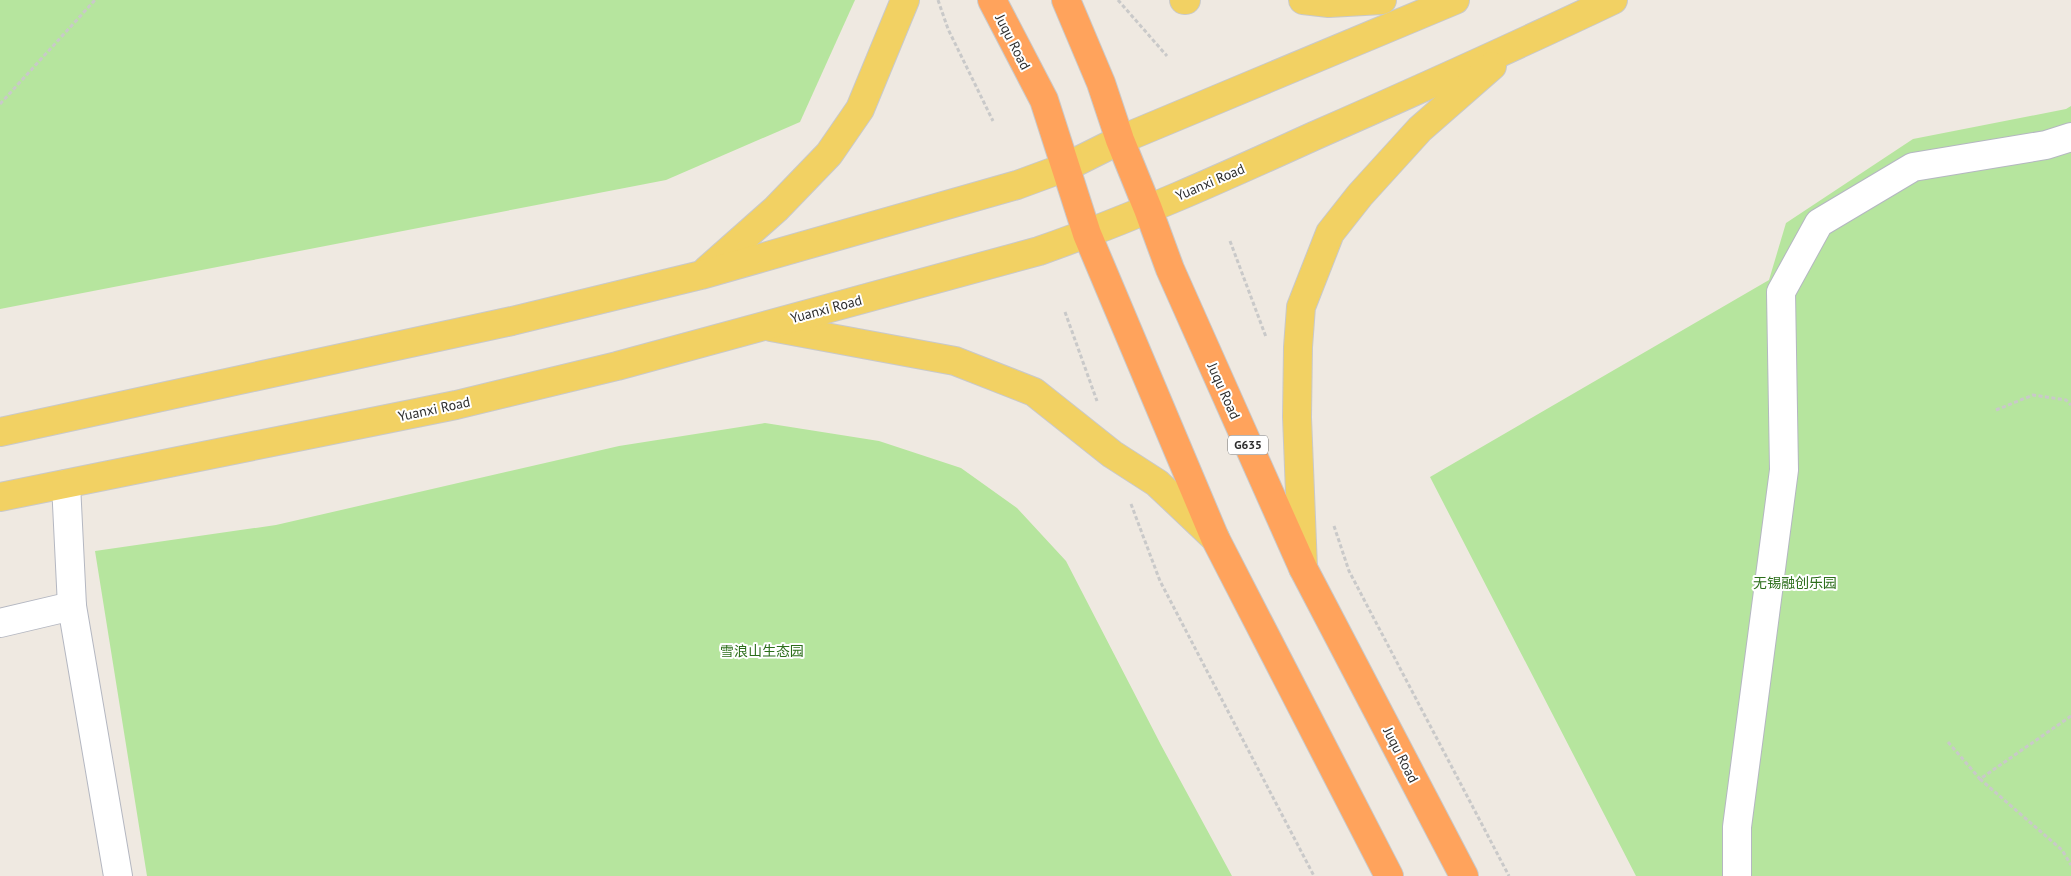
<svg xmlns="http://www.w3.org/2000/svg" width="2071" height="876" font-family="'PT Sans','Noto Sans SC',sans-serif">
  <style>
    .green { fill: #b6e59e }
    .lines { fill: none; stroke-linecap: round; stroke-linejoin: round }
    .minor-casing { stroke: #b4b7c1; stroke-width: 30 }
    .major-casing { stroke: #c9c9c9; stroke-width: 30 }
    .highway-casing { stroke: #c9c9c9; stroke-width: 30 }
    .path { stroke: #c9c9c9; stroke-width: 3; stroke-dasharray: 4 2.5; stroke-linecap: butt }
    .minor { stroke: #fff; stroke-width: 28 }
    .major { stroke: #f2d163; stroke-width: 28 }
    .highway { stroke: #ffa35c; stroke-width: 28 }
    .labels { text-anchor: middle; stroke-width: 4; stroke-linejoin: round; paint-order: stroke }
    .shield { fill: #fff; stroke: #6d6d6d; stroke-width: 1 }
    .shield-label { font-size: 12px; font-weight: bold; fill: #2e2e2e }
    .street-label { font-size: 14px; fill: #2e2e2e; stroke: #fff }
    .park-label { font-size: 14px; fill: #2c6e1b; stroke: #fff }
  </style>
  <rect width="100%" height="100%" fill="#efe9e1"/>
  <!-- green -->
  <g class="green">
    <path d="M 0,0 L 855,0 L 800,122 L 666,180 L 0,309 Z"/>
    <path d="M 2071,106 L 2071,876 L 1636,876 L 1430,477 L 1769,280 L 1786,223 L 1913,139 L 2066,109 Z"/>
    <path d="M 765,423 L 879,441 L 961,468 L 1017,508 L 1066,561 L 1161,745 L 1232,876 L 147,876 L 95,551 L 276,525 L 619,446 Z"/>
  </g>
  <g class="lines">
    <!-- minor casing -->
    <g class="minor-casing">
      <g id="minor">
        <path d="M 66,484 L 72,606 L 118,876"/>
        <path d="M 0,623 L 72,606"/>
        <path d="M 1737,876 L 1737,827 L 1784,470 L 1781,292 L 1819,223 L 1913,167 L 2046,145 L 2071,137"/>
      </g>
    </g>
    <!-- major casing -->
    <g class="major-casing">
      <g id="major">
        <path d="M 1184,0 L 1186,0"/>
        <path d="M 1303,0 L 1329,3 L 1382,0"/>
        <path d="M 707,270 L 776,209 L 829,154 L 860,109 L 905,0"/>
        <path d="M 771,327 L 955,361 L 1034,392 L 1112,454 L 1157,483 L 1215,538"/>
        <path d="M 0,432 L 512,321 L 701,275 L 1017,185 L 1066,167 L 1120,140 L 1455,0"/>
        <path d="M 0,497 L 456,405 L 617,366 L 1039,251 C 1133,218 1224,177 1314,136 C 1414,92 1514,47 1613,0"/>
        <path d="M 1303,568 L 1297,417 L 1298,347 L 1301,307 L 1330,233 L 1360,195 L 1420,129 L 1492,66"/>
      </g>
    </g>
    <!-- highway casing -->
    <g class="highway-casing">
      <g id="highway">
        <path d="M 992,0 L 1044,100 L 1087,234 L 1215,538 L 1389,876"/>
        <path d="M 1066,0 L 1101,83 L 1120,140 L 1148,209 L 1170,269 L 1303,568 L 1464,876"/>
      </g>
    </g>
    <!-- path -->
    <g class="path">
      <path d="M 938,0 L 948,29 L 993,121"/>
      <path d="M 1118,0 L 1167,56"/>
      <path d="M 0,104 L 95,0"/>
      <path d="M 1230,241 L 1266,337"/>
      <path d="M 1065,312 L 1097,401"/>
      <path d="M 1996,410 L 2033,395 L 2066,400 L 2071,405"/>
      <path d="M 1131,504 L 1160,581 L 1314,876"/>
      <path d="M 1334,526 L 1349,571 L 1509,876"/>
      <path d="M 2071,716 L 1980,779 L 2062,850 L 2071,865"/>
      <path d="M 1948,742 L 1980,779"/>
    </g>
    <!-- minor -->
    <use href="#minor" class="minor"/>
    <!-- major -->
    <use href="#major" class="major"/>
    <!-- highway -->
    <use href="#highway" class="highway"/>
  </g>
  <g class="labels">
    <!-- shield labels -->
    <rect class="shield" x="1228" y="435.5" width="40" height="19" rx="4"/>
    <g class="shield-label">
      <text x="1248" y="449">G635</text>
    </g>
    <!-- street labels -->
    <g class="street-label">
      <text transform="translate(1013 42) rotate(63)" y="5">Juqu Road</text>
      <text transform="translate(1210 182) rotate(-23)" y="5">Yuanxi Road</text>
      <text transform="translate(826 309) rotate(-15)" y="5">Yuanxi Road</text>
      <text transform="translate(1224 391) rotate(66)" y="5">Juqu Road</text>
      <text transform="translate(434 409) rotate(-12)" y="5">Yuanxi Road</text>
      <text transform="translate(1401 755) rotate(63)" y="5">Juqu Road</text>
    </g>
    <!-- park labels -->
    <g class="park-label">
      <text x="1795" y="588">无锡融创乐园</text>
      <text x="762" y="656">雪浪山生态园</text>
    </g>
  </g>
</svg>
